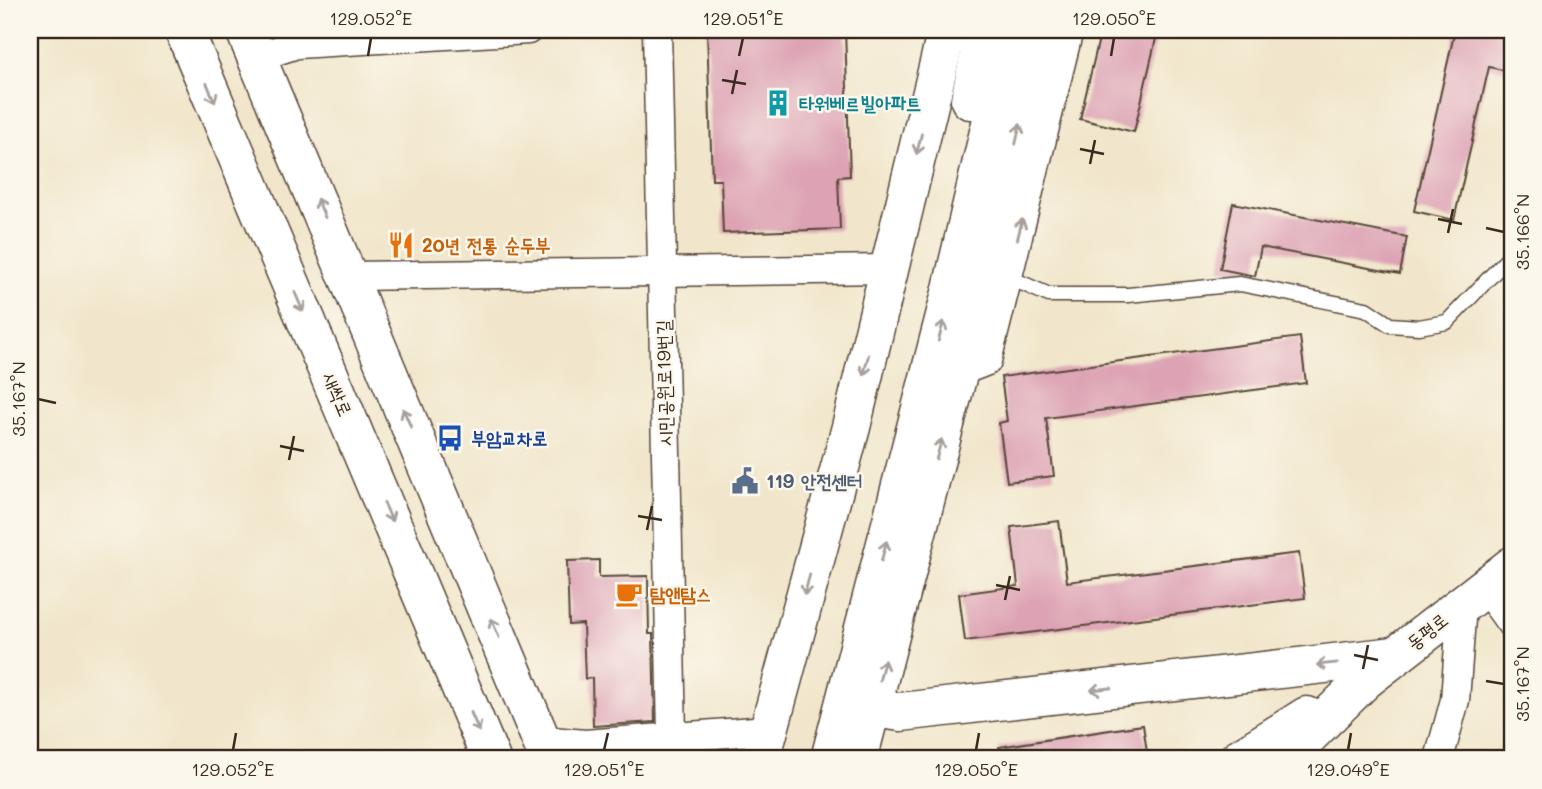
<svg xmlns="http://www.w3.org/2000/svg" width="1542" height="789" font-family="Mali,'Poor Story',sans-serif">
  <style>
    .building { fill: #dda3b4 }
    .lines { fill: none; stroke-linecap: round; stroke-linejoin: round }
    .lane-casing { stroke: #564638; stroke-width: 17 }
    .street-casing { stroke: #564638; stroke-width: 31 }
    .secondary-casing { stroke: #564638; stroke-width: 41 }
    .lane { stroke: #fff; stroke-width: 14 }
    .street { stroke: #fff; stroke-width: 28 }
    .secondary { stroke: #fff; stroke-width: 38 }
    .oneway { stroke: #a79f9a }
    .ticks { fill: none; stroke: #3b2a1e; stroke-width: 2.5 }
    .labels { text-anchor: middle; stroke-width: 5; stroke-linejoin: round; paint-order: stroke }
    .culture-label { font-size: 19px; font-weight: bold; fill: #0d838f; stroke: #fbf7ec; text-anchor: start }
    .food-label { font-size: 19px; font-weight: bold; fill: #c56008; stroke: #fbf7ec; text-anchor: start }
    .street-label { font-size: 19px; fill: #3b2a1e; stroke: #fbf7ec }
    .transit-label { font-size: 19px; font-weight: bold; fill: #164399; stroke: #fbf7ec; text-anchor: start }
    .service-label { font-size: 19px; font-weight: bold; fill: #4e5e75; stroke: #fbf7ec; text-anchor: start }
    .neatline { fill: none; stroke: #3b2a1e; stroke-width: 2.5 }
    .ticks-label { font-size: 18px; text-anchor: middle; fill: #3b2a1e }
  </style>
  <rect width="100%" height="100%" fill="#fbf7ec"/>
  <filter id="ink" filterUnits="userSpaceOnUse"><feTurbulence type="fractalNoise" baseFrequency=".0143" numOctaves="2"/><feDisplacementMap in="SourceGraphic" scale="14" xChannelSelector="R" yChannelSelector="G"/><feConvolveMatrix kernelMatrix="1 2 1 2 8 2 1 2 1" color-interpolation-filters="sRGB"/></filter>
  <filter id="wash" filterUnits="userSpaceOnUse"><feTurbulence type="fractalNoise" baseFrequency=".00686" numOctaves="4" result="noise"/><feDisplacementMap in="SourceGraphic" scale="28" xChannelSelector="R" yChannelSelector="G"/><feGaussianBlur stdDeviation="1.57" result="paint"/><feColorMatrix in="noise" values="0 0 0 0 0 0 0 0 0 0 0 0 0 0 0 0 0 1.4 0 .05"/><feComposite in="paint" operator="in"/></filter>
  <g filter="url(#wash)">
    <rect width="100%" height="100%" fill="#f1e6cb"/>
    <g id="blocks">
      <!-- building -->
      <g class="building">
        <path d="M 707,30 L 845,30 L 850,176 L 838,177 L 840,229 L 723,233 L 721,180 L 712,180 Z"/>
        <path d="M 1101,30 L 1158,30 L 1134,132 L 1080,119 Z"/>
        <path d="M 1455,30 L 1512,30 L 1512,72 L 1489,67 L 1454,220 L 1414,211 Z"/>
        <path d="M 1233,203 L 1407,237 L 1400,274 L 1261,247 L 1255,276 L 1220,269 Z"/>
        <path d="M 1300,337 L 1306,383 L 1046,418 L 1054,476 L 1007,482 L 999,423 L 1007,421 L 1001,377 Z"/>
        <path d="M 1059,521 L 1067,582 L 1299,553 L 1305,598 L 965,641 L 959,594 L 1018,586 L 1011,527 Z"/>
        <path d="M 599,560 L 599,577 L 648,576 L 649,634 L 653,634 L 655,722 L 593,726 L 592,678 L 585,679 L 583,624 L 569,625 L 567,561 Z"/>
        <path d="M 1143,725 L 1148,759 L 1000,759 L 999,747 Z"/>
      </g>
    </g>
  </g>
  <g filter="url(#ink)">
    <use href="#blocks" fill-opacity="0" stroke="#564638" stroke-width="2"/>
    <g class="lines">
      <!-- lane casing -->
      <g class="lane-casing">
        <path id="lane" d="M 1008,277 L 1049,295 L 1128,295 L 1240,284 L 1366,309 L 1390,325 L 1419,327 L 1447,322 L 1512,254"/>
      </g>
      <!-- street casing -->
      <g class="street-casing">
        <g id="street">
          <path d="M 657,30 L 672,736"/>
          <path d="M 257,57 L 297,44 L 528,30"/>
          <path d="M 350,276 L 889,269"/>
          <path d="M 959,372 L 987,361 L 1069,30"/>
          <path d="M 1486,589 L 1512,625"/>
          <path d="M 541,740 L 585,744 L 767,730"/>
          <path d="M 1439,759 L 1455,700 L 1462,605"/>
        </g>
      </g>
      <!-- secondary casing -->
      <g class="secondary-casing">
        <g id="secondary">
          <path d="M 184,30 L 491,759"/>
          <path d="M 245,30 L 549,759"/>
          <path d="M 970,100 L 985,30"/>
          <path d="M 872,708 L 901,712 L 1395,656"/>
          <path d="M 761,759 L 851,427 L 947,30"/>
          <path d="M 830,759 L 951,293 L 1013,30"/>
          <path d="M 858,759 L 985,270 L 1042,30"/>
          <path d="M 1238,759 L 1307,716"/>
          <path d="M 1285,759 L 1365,680 L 1512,566"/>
        </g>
      </g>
      <!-- lane -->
      <use href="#lane" class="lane"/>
      <!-- street -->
      <use href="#street" class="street"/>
      <!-- secondary -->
      <use href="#secondary" class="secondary"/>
    </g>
    <!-- one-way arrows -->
    <defs><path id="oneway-shaft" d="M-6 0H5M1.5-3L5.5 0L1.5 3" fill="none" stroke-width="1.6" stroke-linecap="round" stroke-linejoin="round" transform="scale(1.75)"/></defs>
    <g class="oneway">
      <use href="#oneway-shaft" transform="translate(211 93) rotate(67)"/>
      <use href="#oneway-shaft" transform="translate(1018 134) rotate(-77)"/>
      <use href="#oneway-shaft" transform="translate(919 144) rotate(104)"/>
      <use href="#oneway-shaft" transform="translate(321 208) rotate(-113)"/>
      <use href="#oneway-shaft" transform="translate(1020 229) rotate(-76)"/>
      <use href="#oneway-shaft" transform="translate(299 302) rotate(67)"/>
      <use href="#oneway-shaft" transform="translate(941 331) rotate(-75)"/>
      <use href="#oneway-shaft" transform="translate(866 365) rotate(104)"/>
      <use href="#oneway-shaft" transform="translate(407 418) rotate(-113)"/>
      <use href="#oneway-shaft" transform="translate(939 449) rotate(-75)"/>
      <use href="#oneway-shaft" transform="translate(388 512) rotate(67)"/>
      <use href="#oneway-shaft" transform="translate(884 551) rotate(-75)"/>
      <use href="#oneway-shaft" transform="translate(807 585) rotate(105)"/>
      <use href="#oneway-shaft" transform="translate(495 628) rotate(-113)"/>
      <use href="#oneway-shaft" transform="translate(1327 664) rotate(174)"/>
      <use href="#oneway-shaft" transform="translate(882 670) rotate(-76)"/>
      <use href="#oneway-shaft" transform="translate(1101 689) rotate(174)"/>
      <use href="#oneway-shaft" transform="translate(475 722) rotate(67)"/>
    </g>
  </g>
  <!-- ticks -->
  <path class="ticks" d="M 368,56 L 371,38M 739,56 L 743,38M 1111,56 L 1114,38M 722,80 L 746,84M 732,94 L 737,70M 1080,149 L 1104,154M 1090,164 L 1095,140M 1438,219 L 1462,224M 1486,228 L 1504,232M 1448,233 L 1453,209M 38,399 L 56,403M 280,446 L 304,451M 289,460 L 294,436M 638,516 L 662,520M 647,530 L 652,506M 996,585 L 1020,590M 1005,600 L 1010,576M 1354,655 L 1378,660M 1363,669 L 1368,645M 1486,681 L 1504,684M 233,750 L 236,733M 604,750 L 608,733M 976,750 L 979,733M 1348,750 L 1351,733"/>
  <!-- icons -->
  <defs>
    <g id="building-bare" transform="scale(2.1)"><path d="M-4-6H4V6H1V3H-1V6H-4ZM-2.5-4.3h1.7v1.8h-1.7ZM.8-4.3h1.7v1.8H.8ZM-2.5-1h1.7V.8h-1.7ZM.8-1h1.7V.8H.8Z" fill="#0f9aa8" stroke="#fbf7ec" stroke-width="2.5" paint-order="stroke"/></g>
    <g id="restaurant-bare" transform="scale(2.1)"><path d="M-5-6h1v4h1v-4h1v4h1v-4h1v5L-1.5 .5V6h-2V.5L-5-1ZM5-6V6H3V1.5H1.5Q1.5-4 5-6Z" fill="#e8710a" stroke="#fbf7ec" stroke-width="2.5" paint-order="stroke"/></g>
    <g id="bus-bare" transform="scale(2.1)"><path d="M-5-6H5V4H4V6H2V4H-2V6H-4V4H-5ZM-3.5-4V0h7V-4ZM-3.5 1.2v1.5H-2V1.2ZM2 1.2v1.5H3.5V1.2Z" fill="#1a4fb4" stroke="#fbf7ec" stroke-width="2.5" paint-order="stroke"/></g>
    <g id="civic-bare" transform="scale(2.1)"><path d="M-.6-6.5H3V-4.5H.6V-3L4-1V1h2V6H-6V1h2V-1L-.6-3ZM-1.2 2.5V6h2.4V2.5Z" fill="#5c6f8a" stroke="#fbf7ec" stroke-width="2.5" paint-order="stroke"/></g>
    <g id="cafe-bare" transform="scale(2.1)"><path d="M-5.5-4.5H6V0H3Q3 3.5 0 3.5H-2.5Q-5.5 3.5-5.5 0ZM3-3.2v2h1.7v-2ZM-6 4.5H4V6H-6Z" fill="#e8710a" stroke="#fbf7ec" stroke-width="2.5" paint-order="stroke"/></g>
  </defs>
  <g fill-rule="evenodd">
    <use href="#building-bare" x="778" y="103"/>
    <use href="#restaurant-bare" x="401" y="245"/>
    <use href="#bus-bare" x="450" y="438"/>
    <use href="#civic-bare" x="745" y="481"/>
    <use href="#cafe-bare" x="629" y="594"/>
  </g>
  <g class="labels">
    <!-- culture labels -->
    <g class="culture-label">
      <text x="799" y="110">타워베르빌아파트</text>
    </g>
    <!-- food labels -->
    <g class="food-label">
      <text x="422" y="252">20년 전통 순두부</text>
      <text x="650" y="601">탐앤탐스</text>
    </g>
    <!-- street labels -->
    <g class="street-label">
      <text transform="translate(664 383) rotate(-91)" y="7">시민공원로19번길</text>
      <text transform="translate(338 394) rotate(67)" y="7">새싹로</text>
      <text transform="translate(1427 631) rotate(-38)" y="7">동평로</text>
    </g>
    <!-- transit labels -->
    <g class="transit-label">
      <text x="471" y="445">부암교차로</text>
    </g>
    <!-- service labels -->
    <g class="service-label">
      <text x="766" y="488">119 안전센터</text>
    </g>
  </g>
  <!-- margin -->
  <rect width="1542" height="789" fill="none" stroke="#fbf7ec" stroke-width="77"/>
  <rect x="38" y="38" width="1466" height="712" class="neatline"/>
  <g class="ticks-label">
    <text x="371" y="25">129.052°E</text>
    <text x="743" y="25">129.051°E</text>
    <text x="1114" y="25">129.050°E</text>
    <text transform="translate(1523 232) rotate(-90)" y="6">35.166°N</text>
    <text transform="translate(19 399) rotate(-90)" y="6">35.167°N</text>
    <text transform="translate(1523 684) rotate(-90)" y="6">35.167°N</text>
    <text x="233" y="776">129.052°E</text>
    <text x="604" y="776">129.051°E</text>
    <text x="976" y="776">129.050°E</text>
    <text x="1348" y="776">129.049°E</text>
  </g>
</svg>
